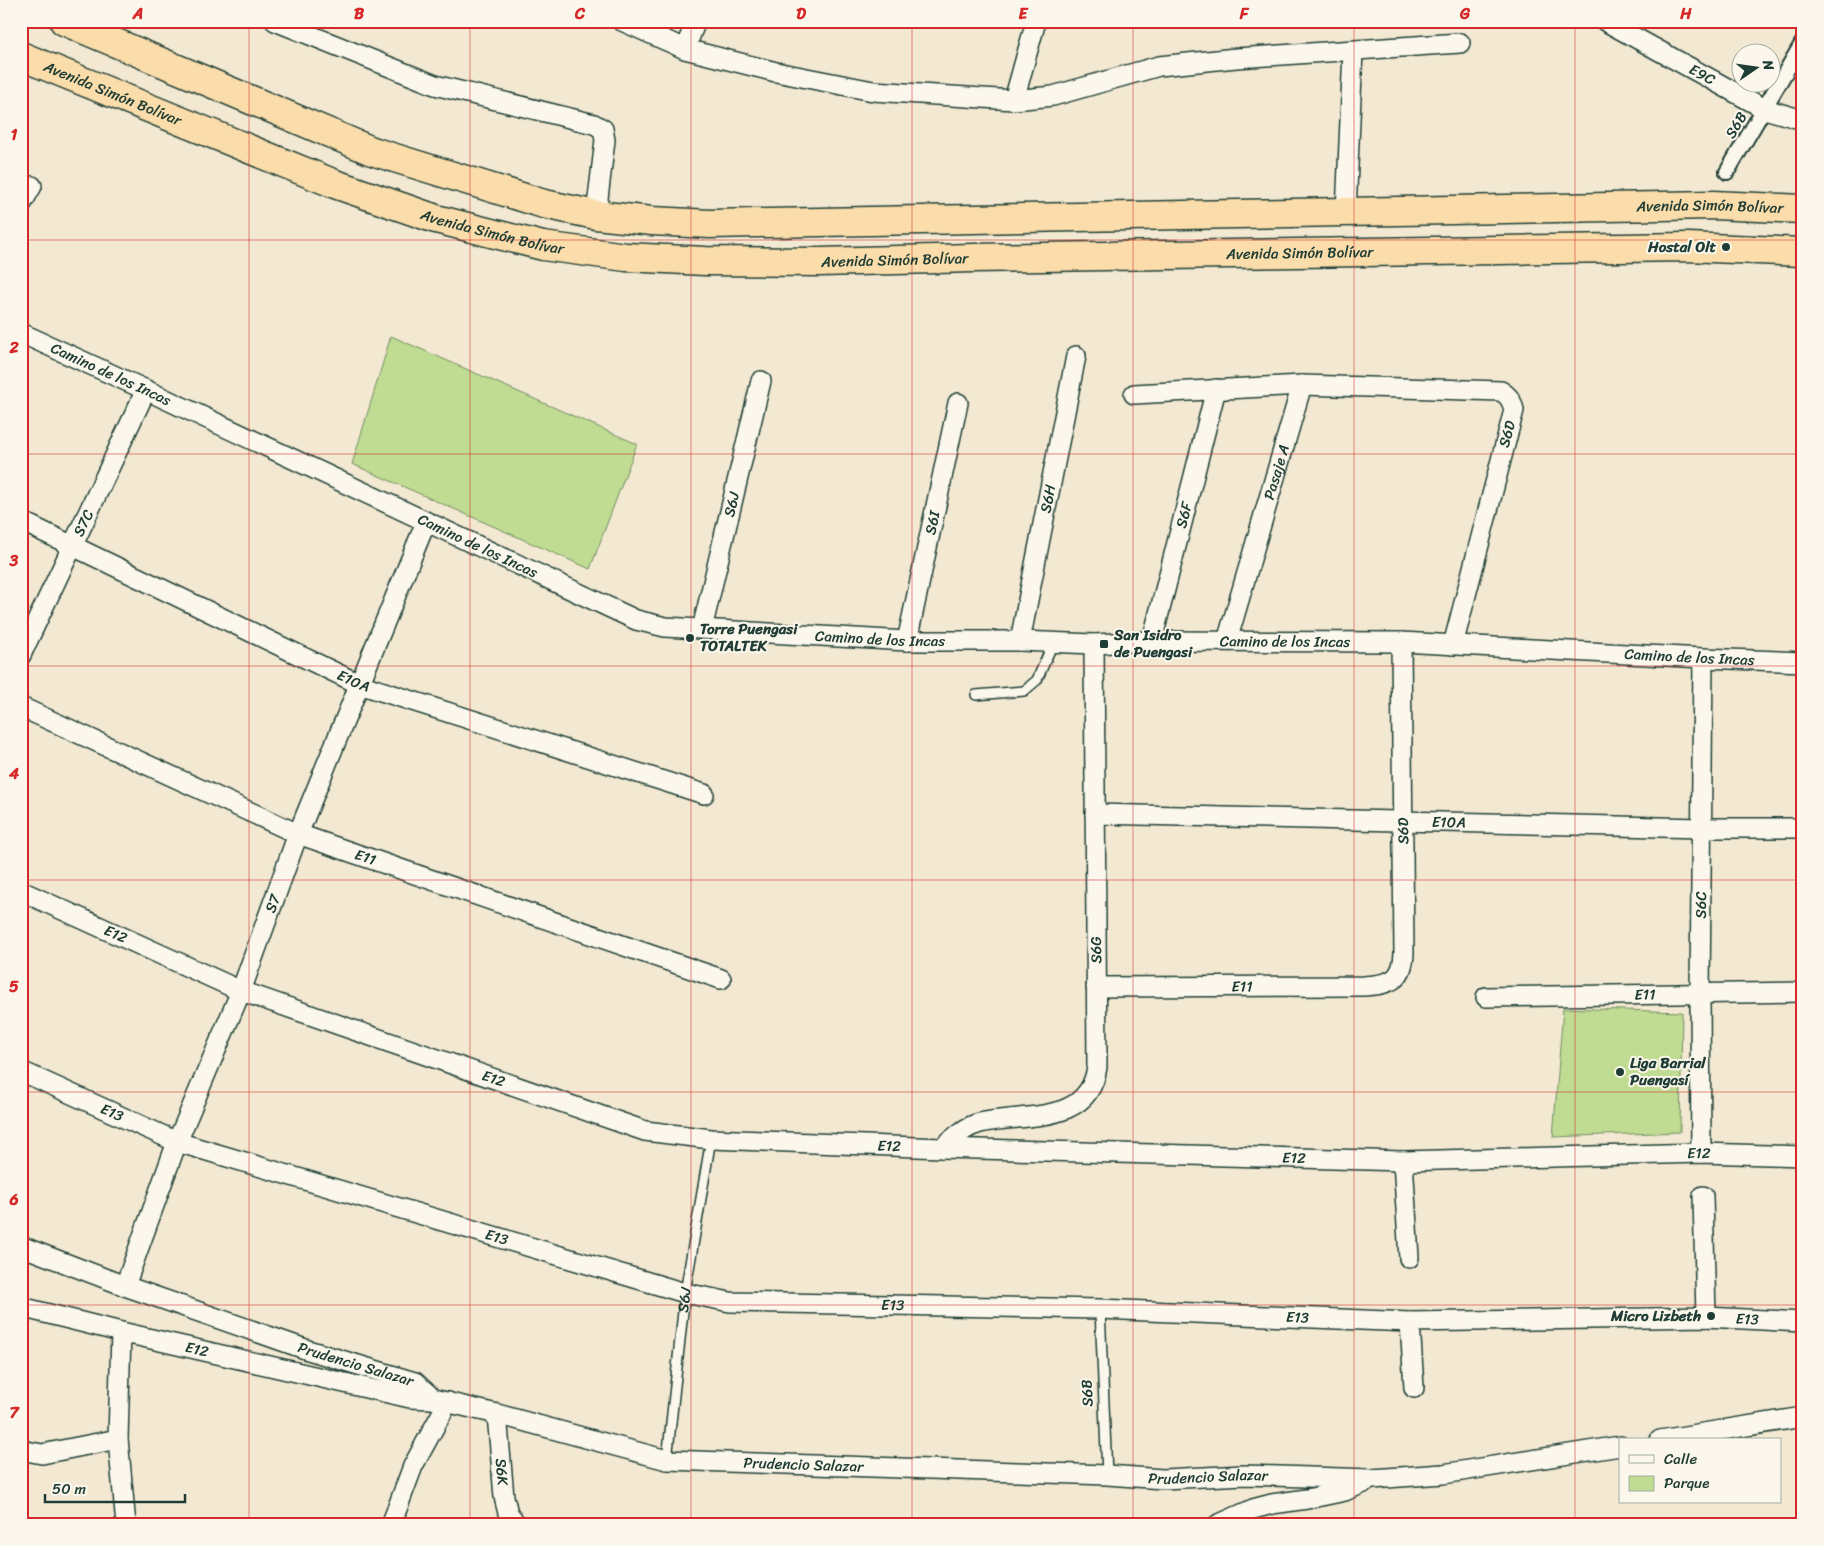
<svg xmlns="http://www.w3.org/2000/svg" width="1824" height="1546" font-family="Sriracha,sans-serif">
  <style>
    .park { fill: #c0db92; stroke: #708c63 }
    .lines { fill: none; stroke-linecap: round; stroke-linejoin: round }
    .service-casing { stroke: #1f3d34; stroke-width: 12 }
    .pedestrian-casing { stroke: #1f3d34; stroke-width: 18 }
    .minor-casing { stroke: #1f3d34; stroke-width: 22 }
    .trunk-casing { stroke: #1f3d34; stroke-width: 31 }
    .service { stroke: #fbf7ec; stroke-width: 9 }
    .pedestrian { stroke: #fbf7ec; stroke-width: 14 }
    .minor { stroke: #fbf7ec; stroke-width: 19 }
    .trunk { stroke: #fbddab; stroke-width: 28 }
    .grid { fill: none; stroke: #d62828; stroke-width: 1; stroke-opacity: 0.55 }
    .poi-dot { fill: #1f3d34; stroke: #fbf7ec; stroke-width: 2 }
    .labels { text-anchor: middle; stroke-width: 4; stroke-linejoin: round; paint-order: stroke }
    .street-label { font-size: 15px; fill: #1f3d34; stroke: #fbf7ec }
    .poi-label { font-size: 15px; font-weight: bold; fill: #1f3d34; stroke: #fbf7ec; text-anchor: start }
    .neatline { fill: none; stroke: #d62828; stroke-width: 2 }
    .grid-label { font-size: 16px; text-anchor: middle; font-weight: bold; fill: #d62828 }
  </style>
  <rect width="100%" height="100%" fill="#f3e9d2"/>
  <filter id="ink" filterUnits="userSpaceOnUse"><feTurbulence type="fractalNoise" baseFrequency=".02" numOctaves="2"/><feDisplacementMap in="SourceGraphic" scale="10" xChannelSelector="R" yChannelSelector="G"/><feConvolveMatrix kernelMatrix="1 2 1 2 8 2 1 2 1" color-interpolation-filters="sRGB"/></filter>
  <g filter="url(#ink)">
    <!-- park -->
    <g class="park">
      <path d="M 391,336 L 637,444 L 590,569 L 352,464 Z"/>
      <path d="M 1563,1008 L 1682,1012 L 1680,1132 L 1553,1137 Z"/>
    </g>
    <g class="lines">
      <!-- service casing -->
      <g class="service-casing">
        <g id="service">
          <path d="M 976,695 L 1024,691 L 1037,680 L 1053,643"/>
          <path d="M 1100,1309 L 1107,1475"/>
          <path id="s1" d="M 667,1460 L 685,1293 L 711,1139"/>
        </g>
      </g>
      <!-- pedestrian casing -->
      <g class="pedestrian-casing">
        <path id="pedestrian" d="M 1727,172 L 1803,42"/>
      </g>
      <!-- minor casing -->
      <g class="minor-casing">
        <g id="minor">
          <path d="M 275,21 L 435,85 L 594,124 L 603,129 L 605,140 L 596,215"/>
          <path d="M 622,21 L 685,49 L 776,72 L 873,91 L 1014,100 L 1053,96 L 1159,66 L 1236,58 L 1460,43"/>
          <path id="s2" d="M 1605,21 L 1765,109 L 1803,120"/>
          <path d="M 685,49 L 696,21"/>
          <path d="M 1014,100 L 1036,21"/>
          <path d="M 21,205 L 32,186"/>
          <path d="M 1346,212 L 1353,51"/>
          <path id="s3" d="M 21,333 L 146,390 L 636,620 L 665,627 L 907,641 L 1020,641 L 1094,644 L 1152,641 L 1401,642 L 1703,658 L 1803,662"/>
          <path d="M 1134,394 L 1302,385 L 1501,391 C 1509,396 1512,401 1514,410 L 1453,645"/>
          <path id="s4" d="M 21,521 L 359,684 L 704,794"/>
          <path id="s5" d="M 702,629 L 761,381"/>
          <path id="s6" d="M 907,641 L 958,403"/>
          <path id="s7" d="M 1020,641 L 1076,356"/>
          <path id="s8" d="M 1152,641 L 1216,389"/>
          <path id="s9" d="M 1227,641 L 1302,385"/>
          <path id="s10" d="M 21,655 L 146,390"/>
          <path id="s11" d="M 21,707 L 298,834 L 721,979"/>
          <path id="s12" d="M 1095,814 L 1703,828 L 1803,828"/>
          <path id="s13" d="M 21,891 L 241,991 L 645,1131 L 711,1139 L 942,1148 L 1403,1161 L 1701,1153 L 1803,1156"/>
          <path id="s14" d="M 1096,987 L 1364,986 C 1390,984 1403,981 1404,953 L 1401,642"/>
          <path id="s15" d="M 1486,997 L 1803,992"/>
          <path id="s16" d="M 21,1071 L 177,1142 L 685,1293 L 730,1302 L 1100,1309 L 1410,1322 L 1706,1317 L 1803,1322"/>
          <path d="M 942,1148 C 954,1138 964,1127 980,1123 C 1023,1113 1089,1126 1097,1067 L 1094,644"/>
          <path id="s17" d="M 1701,1153 L 1700,993 L 1703,658"/>
          <path d="M 1403,1161 L 1409,1258"/>
          <path d="M 1703,1196 L 1706,1317"/>
          <path id="s18" d="M 21,1246 L 125,1286 L 308,1350 L 415,1382 L 433,1399 L 497,1414 L 667,1460 L 1107,1475 L 1163,1479 L 1244,1475 L 1372,1479 L 1443,1474 L 1620,1446"/>
          <path id="s19" d="M 125,1286 L 177,1142 L 241,991 L 298,834 L 426,522"/>
          <path id="s20" d="M 21,1307 L 121,1332 L 410,1398 L 433,1399"/>
          <path d="M 1410,1322 L 1414,1388"/>
          <path d="M 121,1332 L 118,1439 L 126,1525"/>
          <path id="s21" d="M 497,1414 L 504,1497 L 508,1513 L 517,1525"/>
          <path d="M 1660,1440 L 1803,1417"/>
          <path d="M 21,1450 L 42,1454 L 118,1439"/>
          <path d="M 391,1525 L 413,1466 L 448,1402"/>
          <path d="M 1217,1525 L 1253,1509 L 1272,1504 L 1307,1499 L 1345,1491 L 1366,1482"/>
        </g>
      </g>
      <!-- trunk casing -->
      <g class="trunk-casing">
        <g id="trunk">
          <path id="s22" d="M 64,21 L 372,151 L 544,204 L 596,215 L 652,221 L 710,224 L 1713,205 L 1803,209"/>
          <path id="s23" d="M 21,56 L 335,184 L 436,219 L 543,246 L 626,257 L 705,261 L 820,262 L 973,258 L 1688,247 L 1803,252"/>
        </g>
      </g>
      <!-- service -->
      <use href="#service" class="service"/>
      <!-- pedestrian -->
      <use href="#pedestrian" class="pedestrian"/>
      <!-- minor -->
      <use href="#minor" class="minor"/>
      <!-- trunk -->
      <use href="#trunk" class="trunk"/>
    </g>
  </g>
  <!-- grid -->
  <path class="grid" d="M 249,21 L 249,1525M 470,21 L 470,1525M 691,21 L 691,1525M 912,21 L 912,1525M 1133,21 L 1133,1525M 1354,21 L 1354,1525M 1575,21 L 1575,1525M 21,240 L 1803,240M 21,454 L 1803,454M 21,666 L 1803,666M 21,880 L 1803,880M 21,1092 L 1803,1092M 21,1305 L 1803,1305"/>
  <!-- markers -->
  <g class="poi-dot">
    <circle cx="1726" cy="247" r="5"/>
    <circle cx="690" cy="638" r="5"/>
    <rect x="1099" y="639" width="10" height="10" rx="2.5"/>
    <circle cx="1620" cy="1072" r="5"/>
    <circle cx="1711" cy="1316" r="5"/>
  </g>
  <g class="labels">
    <!-- street labels -->
    <g class="street-label">
      <text dy="5" stroke="none"><textPath href="#s2" startOffset="111">E9C</textPath></text>
      <text dy="5" stroke="none"><textPath href="#s23" startOffset="99">Avenida Simón Bolívar</textPath></text>
      <text transform="translate(1736 125) rotate(-59)" y="5">S6B</text>
      <text dy="5" stroke="none"><textPath href="#s22" startOffset="1682">Avenida Simón Bolívar</textPath></text>
      <text dy="5" stroke="none"><textPath href="#s23" startOffset="504">Avenida Simón Bolívar</textPath></text>
      <text dy="5" stroke="none"><textPath href="#s23" startOffset="1314">Avenida Simón Bolívar</textPath></text>
      <text dy="5" stroke="none"><textPath href="#s23" startOffset="909">Avenida Simón Bolívar</textPath></text>
      <text dy="5" stroke="none"><textPath href="#s3" startOffset="99">Camino de los Incas</textPath></text>
      <text transform="translate(1507 434) rotate(-75)" y="5">S6D</text>
      <text dy="5" stroke="none"><textPath href="#s9" startOffset="176">Pasaje A</textPath></text>
      <text dy="5" stroke="none"><textPath href="#s7" startOffset="145">S6H</textPath></text>
      <text dy="5" stroke="none"><textPath href="#s5" startOffset="128">S6J</textPath></text>
      <text dy="5" stroke="none"><textPath href="#s8" startOffset="130">S6F</textPath></text>
      <text dy="5" stroke="none"><textPath href="#s6" startOffset="121">S6I</textPath></text>
      <text dy="5" stroke="none"><textPath href="#s10" startOffset="146">S7C</textPath></text>
      <text dy="5" stroke="none"><textPath href="#s3" startOffset="504">Camino de los Incas</textPath></text>
      <text dy="5" stroke="none"><textPath href="#s3" startOffset="924">Camino de los Incas</textPath></text>
      <text dy="5" stroke="none"><textPath href="#s3" startOffset="1329">Camino de los Incas</textPath></text>
      <text dy="5" stroke="none"><textPath href="#s3" startOffset="1734">Camino de los Incas</textPath></text>
      <text dy="5" stroke="none"><textPath href="#s4" startOffset="369">E10A</textPath></text>
      <text dy="5" stroke="none"><textPath href="#s12" startOffset="354">E10A</textPath></text>
      <text transform="translate(1403 831) rotate(-91)" y="5">S6D</text>
      <text dy="5" stroke="none"><textPath href="#s11" startOffset="376">E11</textPath></text>
      <text dy="5" stroke="none"><textPath href="#s19" startOffset="410">S7</textPath></text>
      <text dy="5" stroke="none"><textPath href="#s17" startOffset="248">S6C</textPath></text>
      <text dy="5" stroke="none"><textPath href="#s13" startOffset="104">E12</textPath></text>
      <text transform="translate(1096 950) rotate(-91)" y="5">S6G</text>
      <text dy="5" stroke="none"><textPath href="#s14" startOffset="146">E11</textPath></text>
      <text dy="5" stroke="none"><textPath href="#s15" startOffset="159">E11</textPath></text>
      <text dy="5" stroke="none"><textPath href="#s13" startOffset="509">E12</textPath></text>
      <text dy="5" stroke="none"><textPath href="#s16" startOffset="100">E13</textPath></text>
      <text dy="5" stroke="none"><textPath href="#s13" startOffset="914">E12</textPath></text>
      <text dy="5" stroke="none"><textPath href="#s13" startOffset="1724">E12</textPath></text>
      <text dy="5" stroke="none"><textPath href="#s13" startOffset="1319">E12</textPath></text>
      <text dy="5" stroke="none"><textPath href="#s16" startOffset="505">E13</textPath></text>
      <text dy="5" stroke="none"><textPath href="#s1" startOffset="161">S6J</textPath></text>
      <text dy="5" stroke="none"><textPath href="#s16" startOffset="910">E13</textPath></text>
      <text dy="5" stroke="none"><textPath href="#s16" startOffset="1315">E13</textPath></text>
      <text dy="5" stroke="none"><textPath href="#s16" startOffset="1765">E13</textPath></text>
      <text dy="5" stroke="none"><textPath href="#s20" startOffset="181">E12</textPath></text>
      <text dy="5" stroke="none"><textPath href="#s18" startOffset="355">Prudencio Salazar</textPath></text>
      <text transform="translate(1087 1393) rotate(-92)" y="5">S6B</text>
      <text dy="5" stroke="none"><textPath href="#s18" startOffset="820">Prudencio Salazar</textPath></text>
      <text dy="5" stroke="none"><textPath href="#s21" startOffset="58">S6K</textPath></text>
      <text dy="5" stroke="none"><textPath href="#s18" startOffset="1225">Prudencio Salazar</textPath></text>
    </g>
    <!-- poi labels -->
    <g class="poi-label">
      <text x="1716" y="252" text-anchor="end">Hostal Olt</text>
      <text x="700" y="634">Torre Puengasi<tspan x="700" dy="17">TOTALTEK</tspan></text>
      <text x="1114" y="640">San Isidro<tspan x="1114" dy="17">de Puengasi</tspan></text>
      <text x="1630" y="1068">Liga Barrial<tspan x="1630" dy="17">Puengasí</tspan></text>
      <text x="1701" y="1321" text-anchor="end">Micro Lizbeth</text>
    </g>
  </g>
  <!-- margin -->
  <rect width="1824" height="1546" fill="none" stroke="#fbf7ec" stroke-width="55"/>
  <!-- legend -->
  <rect x="1619" y="1438" width="162" height="65" fill="#fbf7ec" stroke="#a3ada2"/>
  <rect x="1629" y="1455" width="25" height="8" fill="#fbf7ec" stroke="#a3ada2"/>
  <text x="1664" y="1464" font-size="15" fill="#1f3d34">Calle</text>
  <rect x="1629" y="1476" width="25" height="15" fill="#c0db92" stroke="#a3ada2"/>
  <text x="1664" y="1488" font-size="15" fill="#1f3d34">Parque</text>
  <!-- north arrow -->
  <g transform="translate(1756 68) rotate(77)"><circle r="24" fill="#fbf7ec" stroke="#a3ada2"/>
  <path d="M0-4L9 19L0 12L-9 19Z" fill="#1f3d34"/>
  <text y="-8" font-size="14" font-weight="bold" text-anchor="middle" fill="#1f3d34">N</text>
  </g>
  <!-- scale -->
  <path d="M45 1494v8h140v-8" fill="none" stroke="#1f3d34" stroke-width="2.5"/>
  <text x="52" y="1494" font-size="15" fill="#1f3d34" stroke="#fbf7ec" stroke-width="4" paint-order="stroke">50 m</text>
  <rect x="28" y="28" width="1768" height="1490" class="neatline"/>
  <g class="grid-label">
    <text x="138" y="19">A</text>
    <text x="359" y="19">B</text>
    <text x="580" y="19">C</text>
    <text x="801" y="19">D</text>
    <text x="1023" y="19">E</text>
    <text x="1244" y="19">F</text>
    <text x="1465" y="19">G</text>
    <text x="1686" y="19">H</text>
    <text x="14" y="140">1</text>
    <text x="14" y="353">2</text>
    <text x="14" y="566">3</text>
    <text x="14" y="779">4</text>
    <text x="14" y="992">5</text>
    <text x="14" y="1205">6</text>
    <text x="14" y="1418">7</text>
  </g>
</svg>
